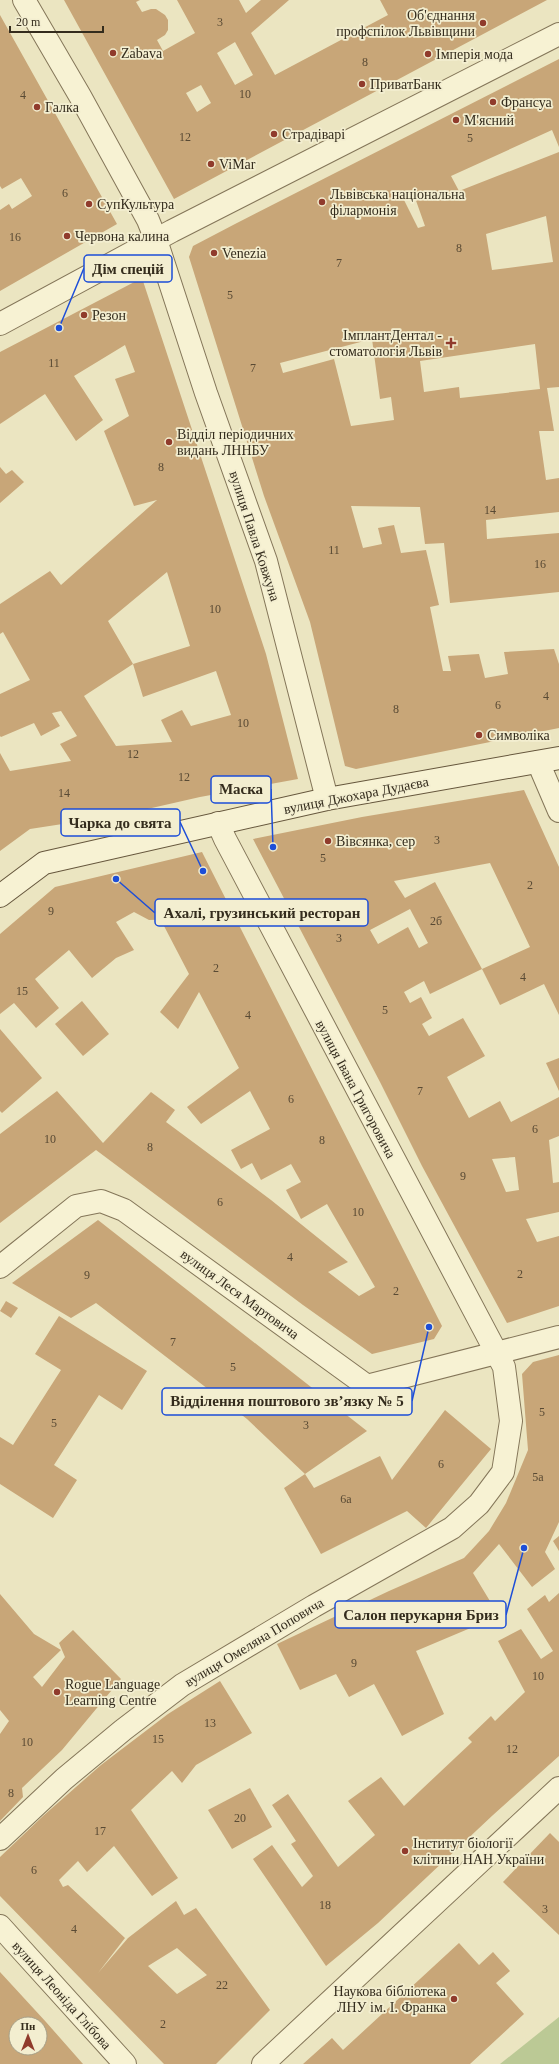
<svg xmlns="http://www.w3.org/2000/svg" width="559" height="2064" font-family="'Times New Roman',serif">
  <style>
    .green { fill: #bbc995 }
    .building { fill: #c8a678; fill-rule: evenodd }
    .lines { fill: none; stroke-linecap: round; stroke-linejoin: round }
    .street-casing { stroke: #847659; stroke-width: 24 }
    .secondary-casing { stroke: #66573d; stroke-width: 24 }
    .street { stroke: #f7f2d3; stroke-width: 22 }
    .secondary { stroke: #f7f2d3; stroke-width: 22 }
    .poi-dot { fill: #903b2c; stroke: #f3eed0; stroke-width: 1.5 }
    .labels { text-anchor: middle; stroke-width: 3.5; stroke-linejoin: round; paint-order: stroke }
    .number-label { font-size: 12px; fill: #594a34 }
    .poi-label { font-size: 14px; fill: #342c1d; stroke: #f3eed0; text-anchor: start }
    .street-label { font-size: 14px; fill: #342c1d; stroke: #f3eed0 }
    .leader { fill: none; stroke: #1d4ed8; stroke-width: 1.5 }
    .callout-dot { fill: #1d4ed8; stroke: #f3eed0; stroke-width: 1.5 }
    .callout { fill: #f3eed0; stroke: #1d4ed8; stroke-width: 1.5 }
    .callout-label { font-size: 15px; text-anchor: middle; font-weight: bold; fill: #342c1d }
  </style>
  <rect width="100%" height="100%" fill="#ebe5c1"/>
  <!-- green -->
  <path class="green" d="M 559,2017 L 559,2064 L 500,2064 Z"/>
  <!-- building -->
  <g class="building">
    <path d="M 64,0 L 140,0 L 136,2 L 142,12 L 151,9 L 156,9 L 165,15 L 168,20 L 168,30 L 165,35 L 157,40 L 163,51 L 195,33 L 177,0 L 239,0 L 246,13 L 261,0 L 289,0 L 251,33 L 275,75 L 388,15 L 380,0 L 547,0 L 174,199 ZM 235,42 L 253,75 L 235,85 L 217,53 ZM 201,85 L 211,103 L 197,112 L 186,93 Z"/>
    <path d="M 0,15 L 117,224 L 0,291 L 0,210 L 9,204 L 12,209 L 32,196 L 21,178 L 2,189 L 0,186 Z"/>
    <path d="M 559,59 L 559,147 L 552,130 L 451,176 L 459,191 L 559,152 L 559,387 L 547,388 L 554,431 L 539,431 L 546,480 L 559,478 L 559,512 L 486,520 L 487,539 L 559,533 L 559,592 L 450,603 L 444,543 L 425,544 L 420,507 L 351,506 L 363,548 L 382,544 L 378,528 L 394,525 L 401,553 L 426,550 L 439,605 L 430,607 L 443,671 L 451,671 L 448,656 L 479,654 L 485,678 L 508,674 L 504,652 L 554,649 L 559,664 L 559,728 L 356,769 L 345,766 L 310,622 L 264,496 L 189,257 L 193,246 L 235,224 ZM 414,195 L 425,226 L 418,228 L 404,200 ZM 546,216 L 553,262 L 492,270 L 486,234 ZM 372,339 L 380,399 L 391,397 L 394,420 L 351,426 L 334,359 L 283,373 L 280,363 ZM 535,344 L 540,389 L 460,398 L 459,387 L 424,392 L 420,361 Z"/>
    <path d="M 142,278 L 266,654 L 298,779 L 200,797 L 121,815 L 30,829 L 0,851 L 0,753 L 10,771 L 71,761 L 60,744 L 77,736 L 61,711 L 52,713 L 60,726 L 41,736 L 34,723 L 1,737 L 0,736 L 0,694 L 30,680 L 3,632 L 0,634 L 0,604 L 50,571 L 61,585 L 157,500 L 134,506 L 104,431 L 129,416 L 115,379 L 135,372 L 125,345 L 74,376 L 103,420 L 76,441 L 45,394 L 0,424 L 0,352 ZM 167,572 L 190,646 L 133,664 L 143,697 L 216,671 L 231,715 L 191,726 L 182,710 L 161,720 L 172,742 L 116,746 L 84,696 L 133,664 L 108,621 Z"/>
    <path d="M 0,467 L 6,474 L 12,470 L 24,482 L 0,503 Z"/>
    <path d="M 524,790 L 559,867 L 559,1015 L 544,984 L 500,1005 L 482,969 L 530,947 L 490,863 L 394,881 L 405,898 L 435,882 L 482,969 L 430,994 L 424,981 L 404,992 L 410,1003 L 421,997 L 432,1018 L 422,1024 L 429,1036 L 463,1018 L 485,1056 L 447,1077 L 469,1118 L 500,1101 L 511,1122 L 559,1097 L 559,1136 L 549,1140 L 553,1183 L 559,1182 L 559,1212 L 526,1219 L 537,1242 L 559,1236 L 559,1306 L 507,1323 L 422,1166 L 380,1082 L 253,839 L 362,817 ZM 410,909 L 428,943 L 419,948 L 408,927 L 378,944 L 370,930 ZM 515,1157 L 519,1190 L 506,1192 L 492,1159 Z"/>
    <path d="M 202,852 L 442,1326 L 434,1339 L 372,1354 L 303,1305 L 96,1150 L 0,1223 L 0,1134 L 57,1091 L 103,1143 L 151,1092 L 175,1110 L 166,1122 L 271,1200 L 348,1262 L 328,1272 L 359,1296 L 375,1287 L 327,1204 L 301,1219 L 286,1190 L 301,1182 L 291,1164 L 261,1180 L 252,1163 L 241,1169 L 231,1150 L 270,1129 L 250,1091 L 201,1124 L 187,1107 L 239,1068 L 199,992 L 178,1029 L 160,1012 L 189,974 L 164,926 L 179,919 L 149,920 L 134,912 L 116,922 L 134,950 L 116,958 L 92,978 L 69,950 L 35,979 L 59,1008 L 36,1028 L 14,1003 L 0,1014 L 0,934 L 55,887 Z"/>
    <path d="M 82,1001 L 109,1034 L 83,1056 L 55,1024 Z"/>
    <path d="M 0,1029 L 42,1078 L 2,1113 L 0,1111 Z"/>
    <path d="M 559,1058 L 559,1091 L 546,1063 Z"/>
    <path d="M 98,1220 L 367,1431 L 305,1474 L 314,1488 L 380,1456 L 392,1480 L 445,1410 L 491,1449 L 426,1528 L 407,1511 L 321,1554 L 284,1488 L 305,1474 L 247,1419 L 96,1303 L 71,1318 L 12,1283 Z"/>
    <path d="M 6,1301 L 18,1308 L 11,1318 L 0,1311 Z"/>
    <path d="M 59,1316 L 147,1371 L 122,1410 L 99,1395 L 54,1465 L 77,1480 L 53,1518 L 0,1484 L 0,1437 L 13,1445 L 61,1370 L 35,1354 Z"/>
    <path d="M 559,1355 L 559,1522 L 545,1552 L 555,1569 L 532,1587 L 499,1544 L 473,1573 L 499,1616 L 416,1651 L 444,1714 L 402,1736 L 374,1684 L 349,1697 L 336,1674 L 300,1690 L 277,1644 L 389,1591 L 464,1558 L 489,1531 L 506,1503 L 528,1450 L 522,1374 L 533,1362 Z"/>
    <path d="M 559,1536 L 559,1551 L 553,1541 Z"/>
    <path d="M 559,1593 L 559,1756 L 493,1815 L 378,1923 L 326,1966 L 253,1859 L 272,1845 L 302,1887 L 313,1876 L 291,1844 L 296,1841 L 272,1805 L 288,1794 L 338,1867 L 375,1835 L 348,1801 L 381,1777 L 404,1806 L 472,1742 L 468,1738 L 491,1716 L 495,1721 L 525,1692 L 498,1641 L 521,1629 L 541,1659 L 553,1651 L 527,1609 L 545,1595 L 549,1602 Z"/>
    <path d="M 0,1594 L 34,1634 L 61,1650 L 33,1677 L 42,1687 L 65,1657 L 59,1643 L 73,1630 L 121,1679 L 62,1750 L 22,1788 L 23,1797 L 0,1821 L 0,1734 L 9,1721 L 0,1710 Z"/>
    <path d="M 220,1681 L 252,1733 L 196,1765 L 182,1783 L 172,1771 L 131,1810 L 178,1878 L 152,1896 L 114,1846 L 87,1872 L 78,1861 L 59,1880 L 63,1887 L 68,1885 L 125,1938 L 98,1973 L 128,1938 L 176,1901 L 184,1915 L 196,1908 L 270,2010 L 216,2064 L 164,2064 L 0,1896 L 0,1857 L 43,1816 L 101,1765 L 168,1714 ZM 177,1948 L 207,1975 L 177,1994 L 148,1966 Z"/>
    <path d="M 250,1788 L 272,1827 L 232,1849 L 208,1810 Z"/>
    <path d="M 550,1833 L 559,1842 L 559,1935 L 503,1882 Z"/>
    <path d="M 459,1943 L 479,1965 L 493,1952 L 510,1971 L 496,1983 L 524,2014 L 470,2064 L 303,2064 L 332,2038 L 343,2050 Z"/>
    <path d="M 0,1972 L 46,2022 L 83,2064 L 0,2064 ZM 16,2024 L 40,2024 L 40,2048 L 16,2048 Z"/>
  </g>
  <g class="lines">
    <!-- street casing -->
    <g class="street-casing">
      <g id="street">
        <path d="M 24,0 L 80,96 L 148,220 L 156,240 L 206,393 L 266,561 L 327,799"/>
        <path d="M 0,324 L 172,231 L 559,34"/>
        <path d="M 538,762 L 559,811"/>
        <path d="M 0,1267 L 76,1206 L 101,1201 L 124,1210 L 367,1386 L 559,1337"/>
        <path d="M 0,1839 L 64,1779 L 123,1730 L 182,1685 L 314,1606 L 452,1528 L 479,1504 L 503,1472 L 511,1421 L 504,1367 L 225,839 L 218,823"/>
        <path d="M 0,1926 L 125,2064"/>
        <path d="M 263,2064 L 559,1788"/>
      </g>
    </g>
    <!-- secondary casing -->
    <g class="secondary-casing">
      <path id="secondary" d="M 0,896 L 44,863 L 327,799 L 559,758"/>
    </g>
    <!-- street -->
    <use href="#street" class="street"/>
    <!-- secondary -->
    <use href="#secondary" class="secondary"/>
  </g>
  <!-- markers -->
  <g class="poi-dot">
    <circle cx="483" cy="23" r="4"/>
    <circle cx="113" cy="53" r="4"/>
    <circle cx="428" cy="54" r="4"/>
    <circle cx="362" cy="84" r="4"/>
    <circle cx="493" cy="102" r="4"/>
    <circle cx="37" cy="107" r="4"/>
    <circle cx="456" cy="120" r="4"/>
    <circle cx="274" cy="134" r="4"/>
    <circle cx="211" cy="164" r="4"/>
    <circle cx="322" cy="202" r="4"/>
    <circle cx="89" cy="204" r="4"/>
    <circle cx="67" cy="236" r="4"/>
    <circle cx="214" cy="253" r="4"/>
    <circle cx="84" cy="315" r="4"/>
    <path d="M449 337h4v4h4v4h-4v4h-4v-4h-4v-4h4z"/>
    <circle cx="169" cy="442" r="4"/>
    <circle cx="479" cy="735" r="4"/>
    <circle cx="328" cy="841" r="4"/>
    <circle cx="57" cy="1692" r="4"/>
    <circle cx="405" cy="1851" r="4"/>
    <circle cx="454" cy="1999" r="4"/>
  </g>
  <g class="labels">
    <!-- number labels -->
    <g class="number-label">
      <text x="220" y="26">3</text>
      <text x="365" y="66">8</text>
      <text x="245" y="98">10</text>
      <text x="23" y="99">4</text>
      <text x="185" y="141">12</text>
      <text x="470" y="142">5</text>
      <text x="65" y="197">6</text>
      <text x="15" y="241">16</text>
      <text x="459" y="252">8</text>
      <text x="339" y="267">7</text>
      <text x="230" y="299">5</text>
      <text x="54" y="367">11</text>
      <text x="253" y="372">7</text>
      <text x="161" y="471">8</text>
      <text x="490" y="514">14</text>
      <text x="334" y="554">11</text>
      <text x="540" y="568">16</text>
      <text x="215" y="613">10</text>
      <text x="546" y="700">4</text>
      <text x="498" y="709">6</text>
      <text x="396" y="713">8</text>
      <text x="243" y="727">10</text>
      <text x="133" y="758">12</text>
      <text x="184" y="781">12</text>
      <text x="64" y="797">14</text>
      <text x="437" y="844">3</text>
      <text x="323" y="862">5</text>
      <text x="530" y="889">2</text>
      <text x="51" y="915">9</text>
      <text x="436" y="925">2б</text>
      <text x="339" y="942">3</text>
      <text x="216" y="972">2</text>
      <text x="523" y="981">4</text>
      <text x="22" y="995">15</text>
      <text x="385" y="1014">5</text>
      <text x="248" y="1019">4</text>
      <text x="420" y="1095">7</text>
      <text x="291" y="1103">6</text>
      <text x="535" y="1133">6</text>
      <text x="50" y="1143">10</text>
      <text x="322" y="1144">8</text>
      <text x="150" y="1151">8</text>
      <text x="463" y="1180">9</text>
      <text x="220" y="1206">6</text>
      <text x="358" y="1216">10</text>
      <text x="290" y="1261">4</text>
      <text x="520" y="1278">2</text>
      <text x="87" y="1279">9</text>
      <text x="396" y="1295">2</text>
      <text x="173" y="1346">7</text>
      <text x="233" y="1371">5</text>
      <text x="542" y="1416">5</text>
      <text x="54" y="1427">5</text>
      <text x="306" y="1429">3</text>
      <text x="441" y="1468">6</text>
      <text x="538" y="1481">5а</text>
      <text x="346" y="1503">6а</text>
      <text x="354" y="1667">9</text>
      <text x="538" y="1680">10</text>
      <text x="210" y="1727">13</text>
      <text x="158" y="1743">15</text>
      <text x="27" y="1746">10</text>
      <text x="512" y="1753">12</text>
      <text x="11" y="1797">8</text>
      <text x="240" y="1822">20</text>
      <text x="100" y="1835">17</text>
      <text x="34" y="1874">6</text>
      <text x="325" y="1909">18</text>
      <text x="545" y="1913">3</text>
      <text x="74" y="1933">4</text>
      <text x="222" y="1989">22</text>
      <text x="163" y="2028">2</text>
    </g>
    <!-- poi labels -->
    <g class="poi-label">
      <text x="475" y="20" text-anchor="end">Об'єднання<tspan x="475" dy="16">профспілок Львівщини</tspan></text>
      <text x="121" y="58">Zabava</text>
      <text x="436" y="59">Імперія мода</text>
      <text x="370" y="89">ПриватБанк</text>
      <text x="501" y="107">Франсуа</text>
      <text x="45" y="112">Галка</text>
      <text x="464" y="125">М'ясний</text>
      <text x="282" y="139">Страдіварі</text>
      <text x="219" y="169">ViMar</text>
      <text x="330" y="199">Львівська національна<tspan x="330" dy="16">філармонія</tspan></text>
      <text x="97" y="209">СупКультура</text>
      <text x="75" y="241">Червона калина</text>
      <text x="222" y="258">Venezia</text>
      <text x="92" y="320">Резон</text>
      <text x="442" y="340" text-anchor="end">ІмплантДентал -<tspan x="442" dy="16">стоматологія Львів</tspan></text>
      <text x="177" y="439">Відділ періодичних<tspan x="177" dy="16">видань ЛННБУ</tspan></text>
      <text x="487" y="740">Символіка</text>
      <text x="336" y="846">Вівсянка, сер</text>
      <text x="65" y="1689">Rogue Language<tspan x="65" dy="16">Learning Centre</tspan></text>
      <text x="413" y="1848">Інститут біології<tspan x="413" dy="16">клітини НАН України</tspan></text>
      <text x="446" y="1996" text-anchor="end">Наукова бібліотека<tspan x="446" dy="16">ЛНУ ім. І. Франка</tspan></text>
    </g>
    <!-- street labels -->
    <g class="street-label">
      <text transform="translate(255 536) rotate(72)" y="5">вулиця Павла Ковжуна</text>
      <text transform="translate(356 795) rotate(-11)" y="5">вулиця Джохара Дудаєва</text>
      <text transform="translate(356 1089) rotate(62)" y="5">вулиця Івана Григоровича</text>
      <text transform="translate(240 1294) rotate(36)" y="5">вулиця Леся Мартовича</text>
      <text transform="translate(254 1642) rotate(-31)" y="5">вулиця Омеляна Поповича</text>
      <text transform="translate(62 1995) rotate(48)" y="5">вулиця Леоніда Глібова</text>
    </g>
  </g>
  <!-- callouts -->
  <path class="leader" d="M59 328L84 268M273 847L271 789M203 871L180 822M116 879L155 913M429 1327L412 1401M524 1548L506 1615"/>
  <g class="callout-dot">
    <circle cx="59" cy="328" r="4"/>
    <circle cx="273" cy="847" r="4"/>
    <circle cx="203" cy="871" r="4"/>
    <circle cx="116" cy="879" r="4"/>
    <circle cx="429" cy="1327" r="4"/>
    <circle cx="524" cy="1548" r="4"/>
  </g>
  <g class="callout">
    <rect x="84" y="255" width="88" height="27" rx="4"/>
    <rect x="211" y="776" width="60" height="27" rx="4"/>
    <rect x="61" y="809" width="119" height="27" rx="4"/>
    <rect x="155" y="899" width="213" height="27" rx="4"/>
    <rect x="162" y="1388" width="250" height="27" rx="4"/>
    <rect x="335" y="1601" width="171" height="27" rx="4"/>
  </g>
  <g class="callout-label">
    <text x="128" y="274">Дiм спецiй</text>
    <text x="241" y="794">Маска</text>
    <text x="120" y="828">Чарка до свята</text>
    <text x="262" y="918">Ахалі, грузинський ресторан</text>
    <text x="287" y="1406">Відділення поштового зв’язку № 5</text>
    <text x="421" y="1620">Салон перукарня Бриз</text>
  </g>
  <!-- north arrow -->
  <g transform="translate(28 2036)"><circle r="19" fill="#f3eed0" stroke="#a7a088"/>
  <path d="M0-3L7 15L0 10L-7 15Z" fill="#903b2c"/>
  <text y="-6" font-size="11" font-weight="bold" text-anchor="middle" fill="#342c1d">Пн</text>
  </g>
  <!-- scale -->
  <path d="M10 26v6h93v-6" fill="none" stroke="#342c1d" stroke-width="2"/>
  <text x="16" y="26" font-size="12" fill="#342c1d" stroke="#f3eed0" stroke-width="3" paint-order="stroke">20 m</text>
</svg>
